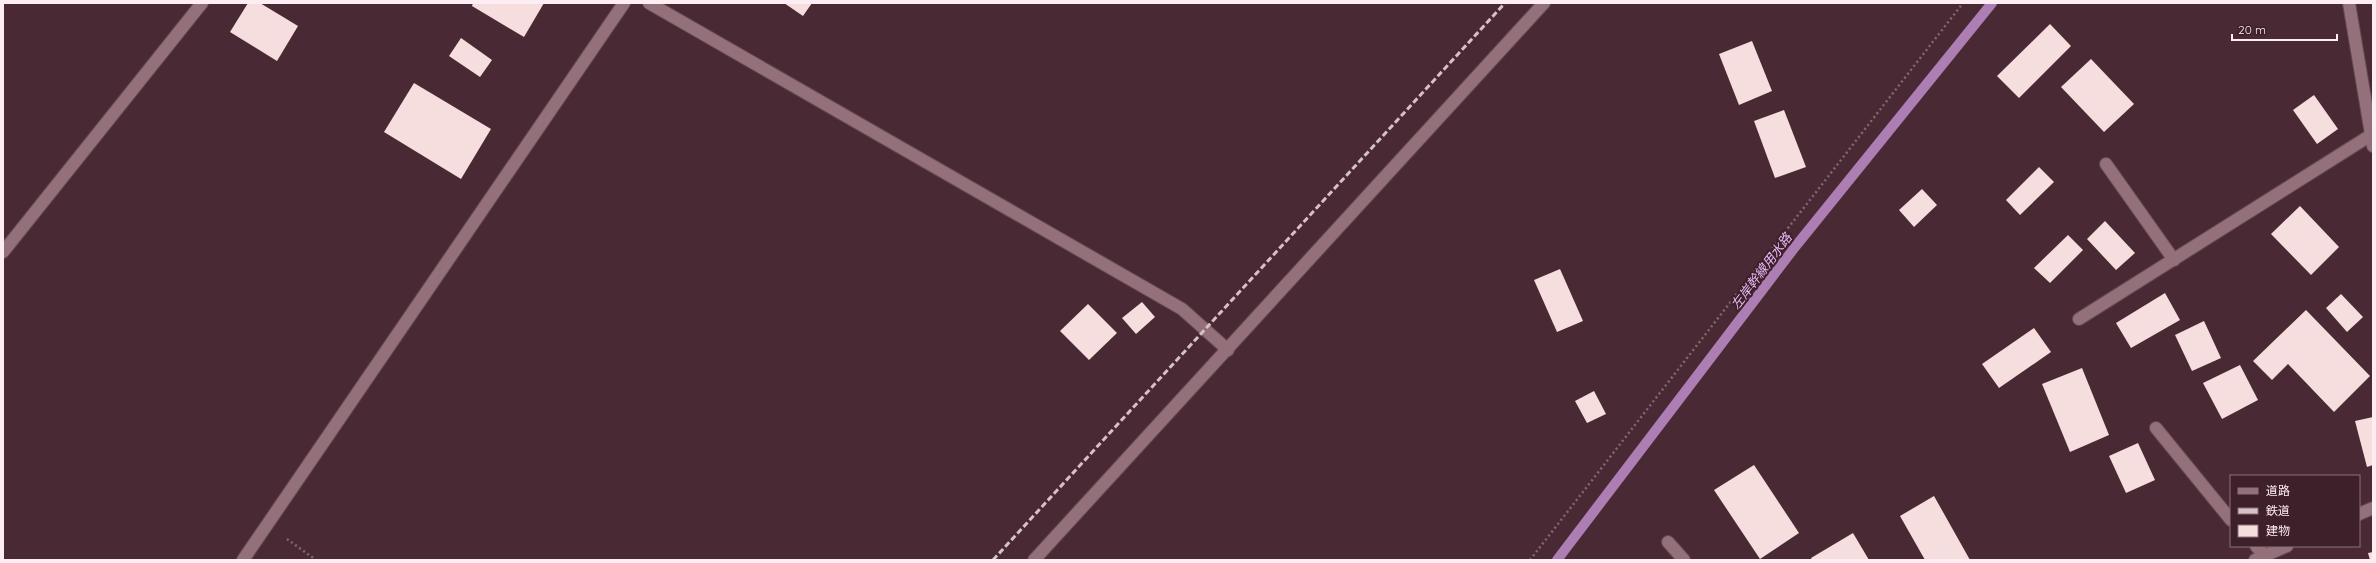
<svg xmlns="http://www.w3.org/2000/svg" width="2376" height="563" font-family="Quicksand,'Noto Sans JP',sans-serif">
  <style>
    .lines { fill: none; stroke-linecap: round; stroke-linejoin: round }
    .stream { stroke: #ad7eb4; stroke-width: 10 }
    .building { fill: #f5dedd }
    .minor-casing { stroke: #644a54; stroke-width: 14 }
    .path { stroke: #836871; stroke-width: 2.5; stroke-dasharray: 2 3; stroke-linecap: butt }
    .minor { stroke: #94707b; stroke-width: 12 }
    .rail { stroke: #d5c1c7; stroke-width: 3; stroke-dasharray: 6 3; stroke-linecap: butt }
    .labels { text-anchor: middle; stroke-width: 4; stroke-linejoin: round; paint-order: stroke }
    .water-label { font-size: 13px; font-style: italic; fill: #e8b9f6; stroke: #3e202a }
  </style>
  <rect width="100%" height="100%" fill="#492a34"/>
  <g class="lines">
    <!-- stream -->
    <path class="stream" d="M 1557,560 L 1795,247 L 1992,3"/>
  </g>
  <!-- building -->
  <g class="building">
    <path d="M 248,3 L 260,3 L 298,26 L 277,61 L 230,32 Z"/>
    <path d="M 473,3 L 544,3 L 524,37 L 472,6 Z"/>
    <path d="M 784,3 L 812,3 L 803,16 Z"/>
    <path d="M 2050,24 L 2071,46 L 2019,98 L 1997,76 Z"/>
    <path d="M 461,38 L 492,60 L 480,77 L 449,56 Z"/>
    <path d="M 1752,41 L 1772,91 L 1739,105 L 1719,54 Z"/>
    <path d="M 2091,59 L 2134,104 L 2104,132 L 2061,87 Z"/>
    <path d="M 414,83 L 491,129 L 461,179 L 384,132 Z"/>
    <path d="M 2314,95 L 2338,129 L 2317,144 L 2293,110 Z"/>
    <path d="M 1784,110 L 1806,167 L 1775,178 L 1754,121 Z"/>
    <path d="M 2039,167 L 2054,182 L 2020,215 L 2006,200 Z"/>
    <path d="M 1922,189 L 1937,205 L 1914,227 L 1899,210 Z"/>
    <path d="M 2300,206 L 2339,247 L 2311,275 L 2271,234 Z"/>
    <path d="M 2105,221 L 2135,253 L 2116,270 L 2087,239 Z"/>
    <path d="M 2068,235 L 2083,250 L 2050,283 L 2034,268 Z"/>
    <path d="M 1560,269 L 1583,321 L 1557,332 L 1534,280 Z"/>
    <path d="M 2165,293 L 2180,320 L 2131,348 L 2116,323 Z"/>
    <path d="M 2341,294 L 2363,317 L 2347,332 L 2326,308 Z"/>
    <path d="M 1142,302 L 1155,317 L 1136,334 L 1122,318 Z"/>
    <path d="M 1088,304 L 1117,333 L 1089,360 L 1060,331 Z"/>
    <path d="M 2306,310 L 2370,376 L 2334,412 L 2288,364 L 2272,380 L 2253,361 Z"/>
    <path d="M 2204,321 L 2221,358 L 2192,371 L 2175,335 Z"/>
    <path d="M 2034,328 L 2051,352 L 1999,388 L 1982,364 Z"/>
    <path d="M 2240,365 L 2258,400 L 2222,419 L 2203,383 Z"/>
    <path d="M 2082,368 L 2109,435 L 2070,452 L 2042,384 Z"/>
    <path d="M 1594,391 L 1606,414 L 1587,423 L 1575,401 Z"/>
    <path d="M 2373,417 L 2373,465 L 2367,467 L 2355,421 Z"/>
    <path d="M 2138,443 L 2155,480 L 2126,493 L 2109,456 Z"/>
    <path d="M 1754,465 L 1799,533 L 1760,559 L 1714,490 Z"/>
    <path d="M 1934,496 L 1970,560 L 1925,560 L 1900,516 Z"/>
    <path d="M 1853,533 L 1869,560 L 1812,560 L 1811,558 Z"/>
    <path d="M 2373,552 L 2373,560 L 2370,560 L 2368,553 Z"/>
  </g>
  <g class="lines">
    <!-- minor casing -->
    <g class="minor-casing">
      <g id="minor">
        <path d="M 649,3 L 1182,309 L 1228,350"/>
        <path d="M 2349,3 L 2373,146"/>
        <path d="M 2106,164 L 2174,260"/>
        <path d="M 3,252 L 202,3"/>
        <path d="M 2079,319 L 2371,135"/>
        <path d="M 2156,428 L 2231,520"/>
        <path d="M 2359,514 L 2373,508"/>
        <path d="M 1668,542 L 1684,560"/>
        <path d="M 2256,546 L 2265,556"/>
        <path d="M 243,560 L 624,3"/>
        <path d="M 1034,560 L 1544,3"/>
        <path d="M 2255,560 L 2287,546"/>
      </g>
    </g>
    <!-- path -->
    <g class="path">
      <path d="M 287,539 L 316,560"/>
      <path d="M 1530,560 L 1963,3"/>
    </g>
    <!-- minor -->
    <use href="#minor" class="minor"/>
    <!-- rail -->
    <path class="rail" d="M 993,560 L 1505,3"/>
  </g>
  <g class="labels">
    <!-- water labels -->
    <g class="water-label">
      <text transform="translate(1761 271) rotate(-53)" y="5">左岸幹線用水路</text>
    </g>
  </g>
  <!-- border -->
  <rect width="2376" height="563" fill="none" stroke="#feedf2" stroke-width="8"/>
  <!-- legend -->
  <rect x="2230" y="475" width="130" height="72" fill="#3e202a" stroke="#8b727a"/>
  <rect x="2238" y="488" width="20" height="6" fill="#94707b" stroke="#8b727a"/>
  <text x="2266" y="495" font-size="12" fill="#feedf2">道路</text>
  <rect x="2238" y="508" width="20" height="6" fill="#d5c1c7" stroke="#8b727a"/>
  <text x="2266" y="515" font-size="12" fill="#feedf2">鉄道</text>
  <rect x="2238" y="525" width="20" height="12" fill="#f5dedd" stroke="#8b727a"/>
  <text x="2266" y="535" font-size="12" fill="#feedf2">建物</text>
  <!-- scale -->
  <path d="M2232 34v6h105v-6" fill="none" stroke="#feedf2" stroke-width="2"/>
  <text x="2238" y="34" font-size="12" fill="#feedf2" stroke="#3e202a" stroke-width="3" paint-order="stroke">20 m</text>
</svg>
